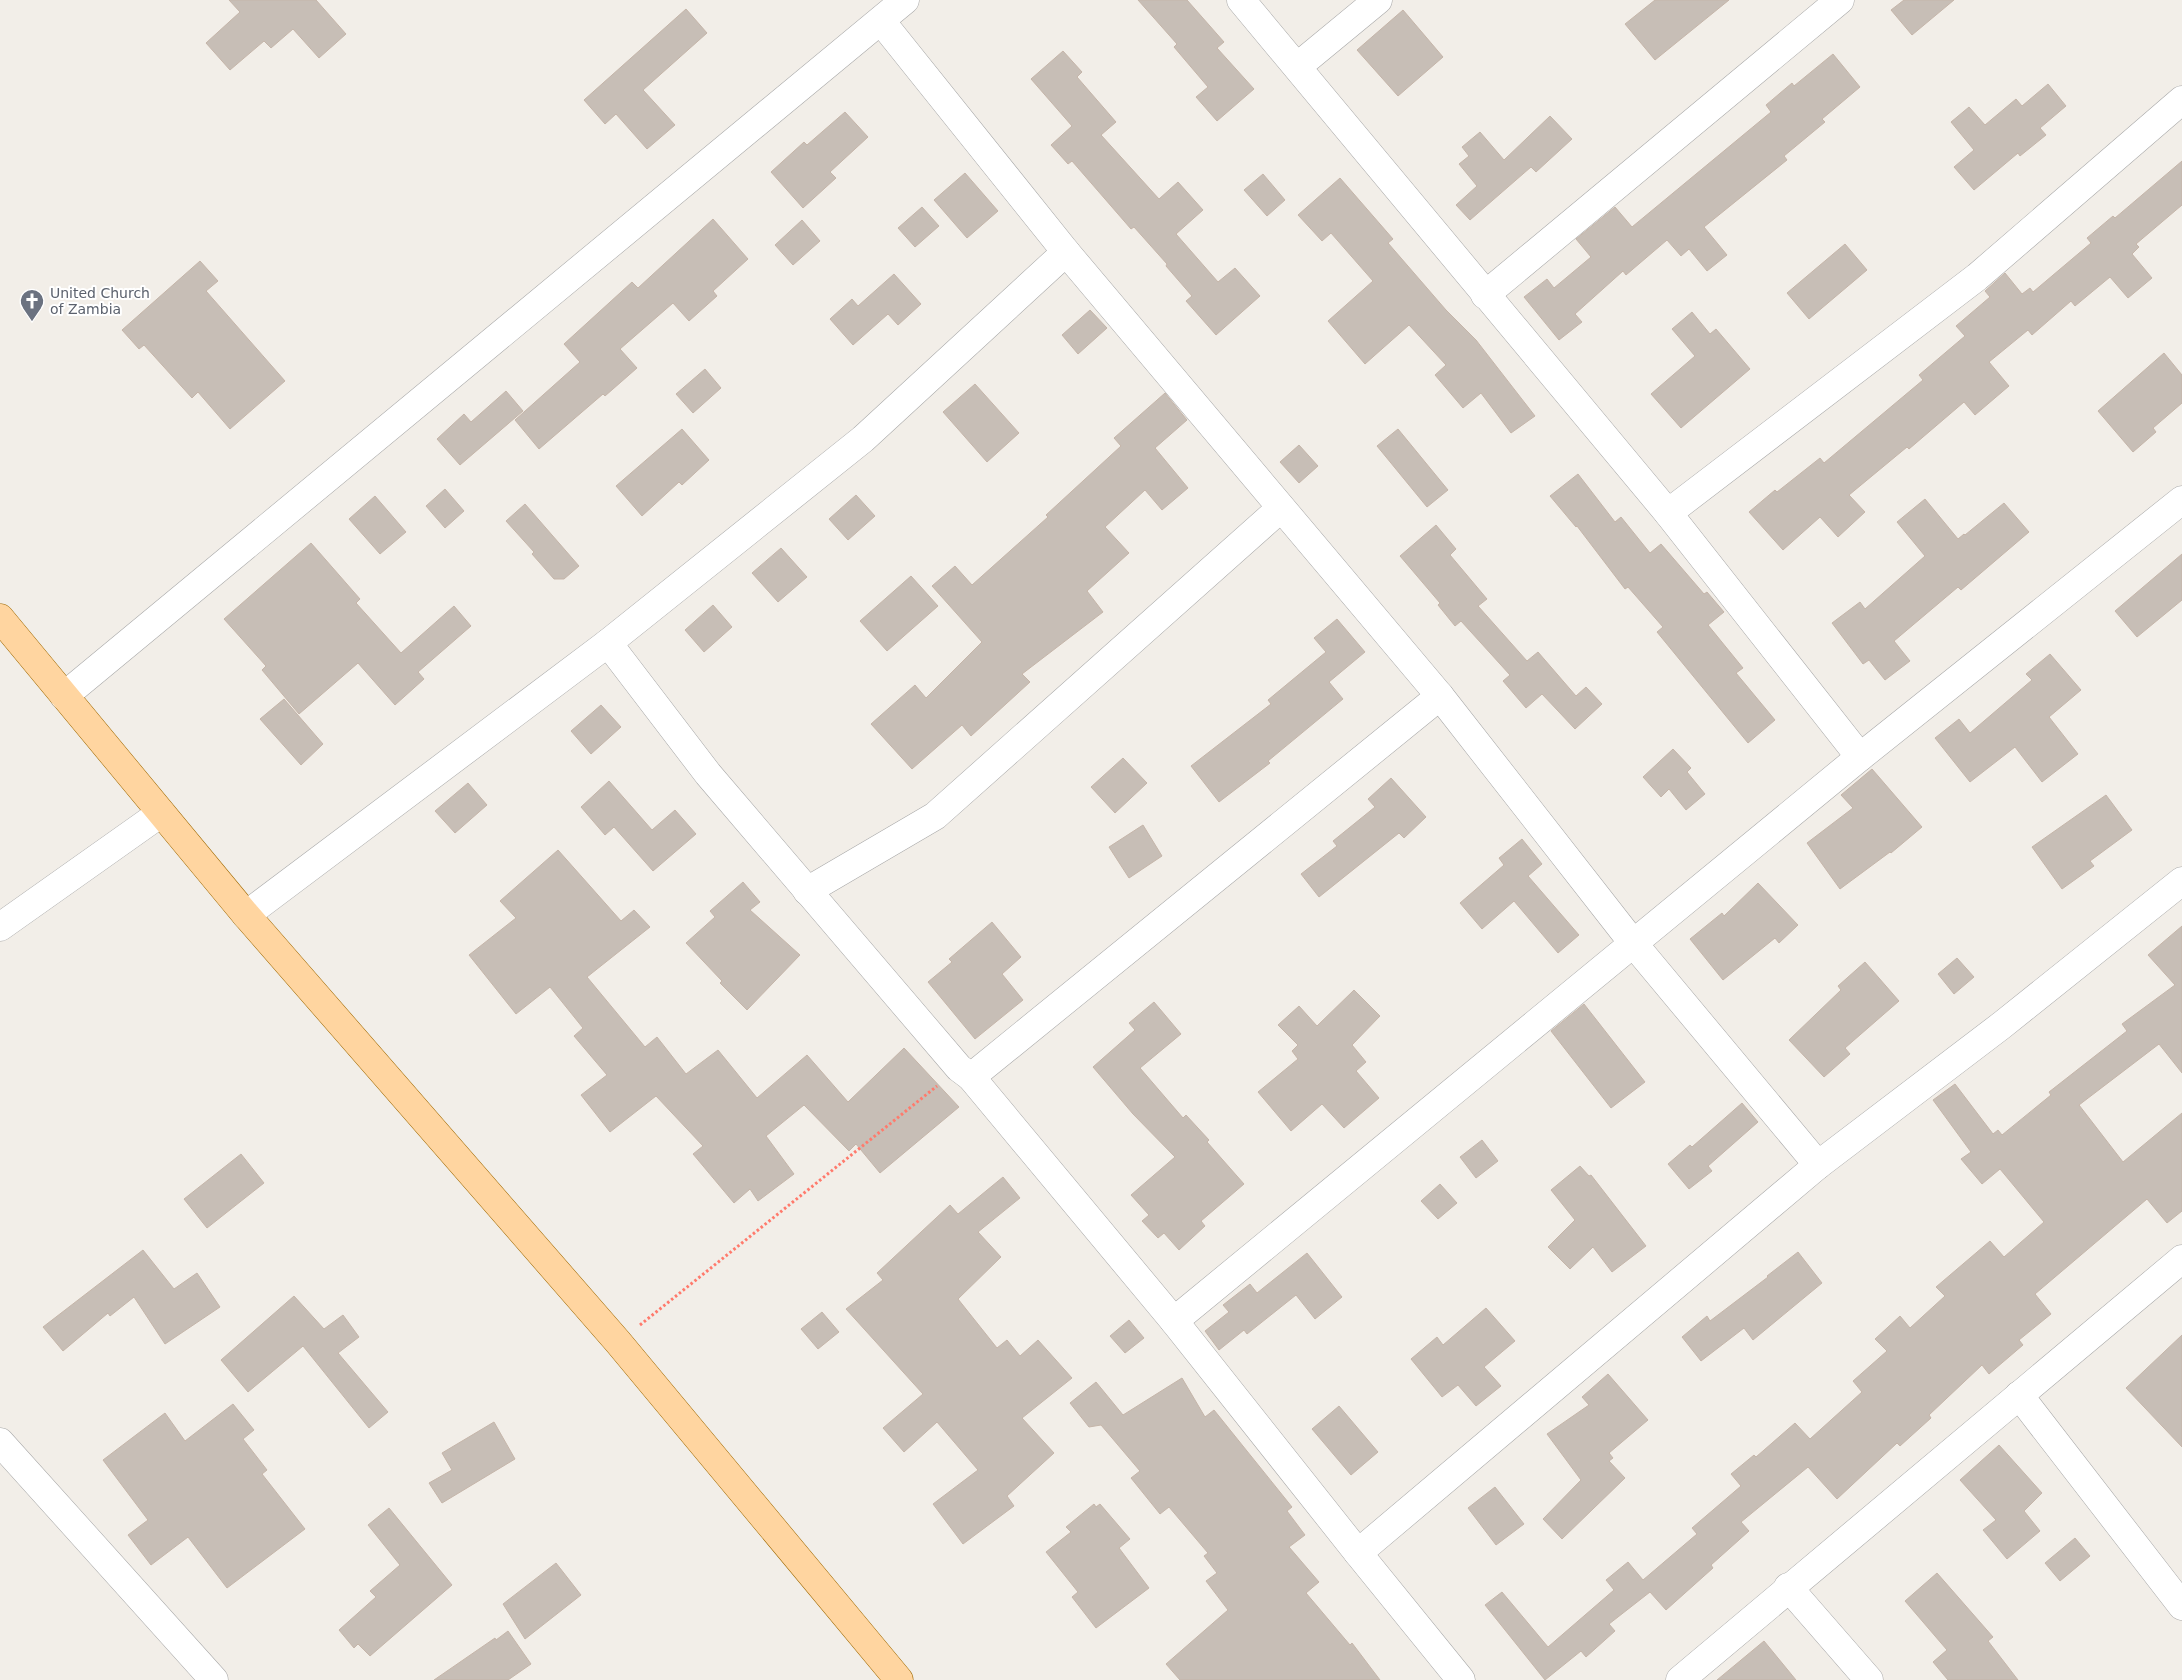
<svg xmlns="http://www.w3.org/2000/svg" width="2182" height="1680" font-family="'DejaVu Sans',sans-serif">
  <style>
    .building { fill: #c7beb6; stroke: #c5b5a9 }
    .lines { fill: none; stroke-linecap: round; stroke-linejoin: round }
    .minor-casing { stroke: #a8a8a8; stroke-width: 29 }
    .major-casing { stroke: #9f6900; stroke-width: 29 }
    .path { stroke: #ff7a6c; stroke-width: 3; stroke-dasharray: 2.5 2.5; stroke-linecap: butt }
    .minor { stroke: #fff; stroke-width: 28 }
    .major { stroke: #ffd5a0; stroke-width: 28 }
    .labels { text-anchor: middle; stroke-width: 4; stroke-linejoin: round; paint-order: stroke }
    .worship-label { font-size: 14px; fill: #5b616d; stroke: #fff; text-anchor: start }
  </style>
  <rect width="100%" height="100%" fill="#f2eee8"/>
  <!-- building -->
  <g class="building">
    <path d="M 229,0 L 316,0 L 346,34 L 319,58 L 293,29 L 271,48 L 264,41 L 230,70 L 206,43 L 240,12 Z"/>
    <path d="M 1138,0 L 1187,0 L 1224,42 L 1217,48 L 1254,89 L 1217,121 L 1196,97 L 1208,87 L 1174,47 L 1177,44 Z"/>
    <path d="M 1655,0 L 1729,0 L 1655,60 L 1625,24 Z"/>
    <path d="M 1904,0 L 1954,0 L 1912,35 L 1891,10 Z"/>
    <path d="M 686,9 L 707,33 L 643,90 L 675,125 L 647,149 L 616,114 L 605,124 L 584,100 Z"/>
    <path d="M 1403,10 L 1443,57 L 1398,96 L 1357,50 Z"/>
    <path d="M 1063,51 L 1082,72 L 1077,77 L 1116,122 L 1101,135 L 1159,199 L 1178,182 L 1203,210 L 1176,234 L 1218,282 L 1235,268 L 1260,296 L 1216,335 L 1186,301 L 1192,296 L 1166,266 L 1167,264 L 1134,227 L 1131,229 L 1072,161 L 1068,164 L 1051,145 L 1072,126 L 1031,79 Z"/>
    <path d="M 1833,54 L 1860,87 L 1822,119 L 1825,122 L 1784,156 L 1787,160 L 1704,227 L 1727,255 L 1707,271 L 1689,249 L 1681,256 L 1667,240 L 1626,275 L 1623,271 L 1575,314 L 1582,322 L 1559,340 L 1524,297 L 1547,279 L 1554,288 L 1591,257 L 1576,239 L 1615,207 L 1632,227 L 1771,112 L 1766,105 L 1792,83 L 1794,86 Z"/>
    <path d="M 2048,84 L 2066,106 L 2040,128 L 2046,135 L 2020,156 L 2018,153 L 1974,190 L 1954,167 L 1974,150 L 1951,122 L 1969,107 L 1985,125 L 2016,99 L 2022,106 Z"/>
    <path d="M 845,112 L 868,137 L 830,172 L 836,178 L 803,208 L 771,172 L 804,142 L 807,145 Z"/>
    <path d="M 1550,116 L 1572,139 L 1536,172 L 1531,167 L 1470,220 L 1456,205 L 1477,186 L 1459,164 L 1469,156 L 1462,147 L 1480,132 L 1504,160 Z"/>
    <path d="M 2182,161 L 2182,205 L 2136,244 L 2139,247 L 2132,254 L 2152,278 L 2128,298 L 2110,277 L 2075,306 L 2071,301 L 2032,335 L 2028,330 L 1989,362 L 2009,386 L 1975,415 L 1964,402 L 1909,449 L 1907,447 L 1849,495 L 1865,512 L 1838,537 L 1820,517 L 1783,550 L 1749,512 L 1775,490 L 1777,492 L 1820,458 L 1824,463 L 1923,380 L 1919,375 L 1965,336 L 1956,326 L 1990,297 L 1985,291 L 2005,273 L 2022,294 L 2030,288 L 2033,292 L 2091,243 L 2087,238 L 2113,216 L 2115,218 Z"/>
    <path d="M 965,173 L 998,211 L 967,238 L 934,200 Z"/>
    <path d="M 1263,174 L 1285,200 L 1267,216 L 1244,190 Z"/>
    <path d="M 1340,178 L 1393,239 L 1388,243 L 1446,310 L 1476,340 L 1535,416 L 1511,433 L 1481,393 L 1463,408 L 1435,375 L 1446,365 L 1409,325 L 1365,364 L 1328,321 L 1373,281 L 1331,233 L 1322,241 L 1298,215 Z"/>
    <path d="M 922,207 L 939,226 L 915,247 L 898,228 Z"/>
    <path d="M 713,219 L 748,259 L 713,291 L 717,296 L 689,321 L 673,303 L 620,349 L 637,368 L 605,396 L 603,394 L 539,449 L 515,420 L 580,362 L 564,344 L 632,282 L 638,288 Z"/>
    <path d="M 802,220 L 820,241 L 793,265 L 775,245 Z"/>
    <path d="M 1845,244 L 1867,270 L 1809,319 L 1787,293 Z"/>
    <path d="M 200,261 L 218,281 L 206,291 L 285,381 L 230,429 L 198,392 L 192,398 L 144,345 L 139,349 L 122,330 Z"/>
    <path d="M 894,274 L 921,304 L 898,325 L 888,314 L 853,345 L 830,319 L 852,299 L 858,306 Z"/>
    <path d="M 1090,310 L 1107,328 L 1078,354 L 1062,335 Z"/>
    <path d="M 1692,312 L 1710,334 L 1716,329 L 1750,369 L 1681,428 L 1651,394 L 1695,356 L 1672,329 Z"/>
    <path d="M 2164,353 L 2182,375 L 2182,403 L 2153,428 L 2156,432 L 2133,452 L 2098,411 Z"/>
    <path d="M 705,369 L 721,388 L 693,413 L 676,394 Z"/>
    <path d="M 975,384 L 1019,433 L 987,462 L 943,412 Z"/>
    <path d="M 506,391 L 523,411 L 460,465 L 437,439 L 464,414 L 471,422 Z"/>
    <path d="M 1165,393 L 1187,420 L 1155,448 L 1188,488 L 1162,510 L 1145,490 L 1105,527 L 1129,553 L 1087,591 L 1103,612 L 1022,674 L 1030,682 L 971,736 L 962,725 L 912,769 L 871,724 L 915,685 L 926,698 L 982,642 L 932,586 L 955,566 L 972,585 L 1048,517 L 1046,515 L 1121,446 L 1114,438 Z"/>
    <path d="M 682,429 L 709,460 L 682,485 L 679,482 L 642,516 L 616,486 Z"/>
    <path d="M 1398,429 L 1448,490 L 1427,507 L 1377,446 Z"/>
    <path d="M 1299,445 L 1318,466 L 1299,483 L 1280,462 Z"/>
    <path d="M 1578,474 L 1615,522 L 1621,517 L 1650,553 L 1661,544 L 1704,594 L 1707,592 L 1724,612 L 1708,625 L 1743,668 L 1736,673 L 1775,720 L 1748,743 L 1657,632 L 1663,627 L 1628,587 L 1625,589 L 1577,526 L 1576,527 L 1550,496 Z"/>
    <path d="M 445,489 L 464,511 L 445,528 L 426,506 Z"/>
    <path d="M 856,495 L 875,516 L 848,540 L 829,519 Z"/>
    <path d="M 375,496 L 406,532 L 380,554 L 349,519 Z"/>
    <path d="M 1925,499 L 1958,539 L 1964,534 L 1965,535 L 2004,503 L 2029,532 L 1961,590 L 1958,587 L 1894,641 L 1910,661 L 1885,680 L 1869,660 L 1863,664 L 1832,623 L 1860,602 L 1865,609 L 1925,556 L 1897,522 Z"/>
    <path d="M 525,504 L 579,566 L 564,579 L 554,579 L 532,554 L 534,552 L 506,521 Z"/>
    <path d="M 1436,525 L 1456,549 L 1450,555 L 1487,599 L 1478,606 L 1527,661 L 1538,652 L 1576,696 L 1586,687 L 1602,704 L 1575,729 L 1542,694 L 1526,708 L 1503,681 L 1510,675 L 1461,621 L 1455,626 L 1438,605 L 1440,603 L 1400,556 Z"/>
    <path d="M 311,543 L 360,599 L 356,603 L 401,653 L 454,606 L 471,626 L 418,672 L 424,679 L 395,705 L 358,663 L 299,714 L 262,670 L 266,666 L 224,619 Z"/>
    <path d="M 781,548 L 807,577 L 778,602 L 752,573 Z"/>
    <path d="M 2182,554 L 2182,600 L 2137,637 L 2115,611 Z"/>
    <path d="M 911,576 L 938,606 L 887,651 L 860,621 Z"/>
    <path d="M 713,605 L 732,627 L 704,652 L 685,630 Z"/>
    <path d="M 1337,619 L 1365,652 L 1329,682 L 1343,699 L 1268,761 L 1270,763 L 1219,802 L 1191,766 L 1271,704 L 1268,700 L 1326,652 L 1314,638 Z"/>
    <path d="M 2050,654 L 2081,690 L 2049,717 L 2078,754 L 2042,782 L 2015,747 L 1970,782 L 1935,738 L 1959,719 L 1970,733 L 2032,680 L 2026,674 Z"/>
    <path d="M 284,699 L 323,744 L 301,765 L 260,719 Z"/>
    <path d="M 601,705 L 621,727 L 591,754 L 571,731 Z"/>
    <path d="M 1673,749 L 1691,768 L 1687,772 L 1705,794 L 1686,810 L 1669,789 L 1661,797 L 1643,777 Z"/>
    <path d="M 1123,758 L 1147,783 L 1115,813 L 1091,787 Z"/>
    <path d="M 1872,769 L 1922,827 L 1891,853 L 1890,852 L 1840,889 L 1807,843 L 1853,808 L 1841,795 Z"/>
    <path d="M 1391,778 L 1426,817 L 1404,838 L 1399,833 L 1319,897 L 1301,874 L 1337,846 L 1333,841 L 1375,807 L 1368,799 Z"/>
    <path d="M 609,781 L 652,830 L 675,810 L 696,834 L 653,871 L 614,827 L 605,835 L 581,807 Z"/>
    <path d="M 468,783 L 487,805 L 455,833 L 435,811 Z"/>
    <path d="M 2106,795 L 2132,830 L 2090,861 L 2094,866 L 2062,889 L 2032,847 Z"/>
    <path d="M 1143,825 L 1162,856 L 1129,878 L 1109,847 Z"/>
    <path d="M 1522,839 L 1542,864 L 1528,876 L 1579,935 L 1558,953 L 1514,901 L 1482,929 L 1460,903 L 1504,865 L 1499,858 Z"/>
    <path d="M 558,850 L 621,921 L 634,910 L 650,927 L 587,977 L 645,1047 L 657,1037 L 686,1074 L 718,1050 L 757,1098 L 807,1055 L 848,1102 L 904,1048 L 959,1107 L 880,1173 L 856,1144 L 849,1151 L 804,1105 L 766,1136 L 794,1174 L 758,1201 L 750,1189 L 734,1203 L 693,1154 L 703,1146 L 656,1096 L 610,1132 L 581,1095 L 607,1075 L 574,1036 L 583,1028 L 550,987 L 516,1014 L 469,955 L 516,918 L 500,901 Z"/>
    <path d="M 743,882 L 760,902 L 750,910 L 800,955 L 747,1010 L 720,983 L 722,981 L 686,943 L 715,917 L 710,911 Z"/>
    <path d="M 1758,883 L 1798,925 L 1779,943 L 1775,938 L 1723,980 L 1690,939 L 1722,913 L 1724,916 Z"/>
    <path d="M 992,922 L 1021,957 L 1002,974 L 1023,1000 L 975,1039 L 928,982 L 952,962 L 949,959 Z"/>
    <path d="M 2182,926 L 2182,1073 L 2159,1044 L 2079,1105 L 2123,1162 L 2182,1113 L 2182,1211 L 2167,1223 L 2147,1199 L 2035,1294 L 2051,1314 L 2019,1340 L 2023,1345 L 1989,1374 L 1982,1365 L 1929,1415 L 1931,1418 L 1900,1446 L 1897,1443 L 1837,1499 L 1808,1467 L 1741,1522 L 1749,1531 L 1711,1565 L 1713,1568 L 1666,1610 L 1650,1592 L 1609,1624 L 1615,1631 L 1586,1657 L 1581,1651 L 1545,1680 L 1485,1605 L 1502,1592 L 1548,1647 L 1614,1590 L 1606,1580 L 1628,1562 L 1643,1580 L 1697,1534 L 1692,1528 L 1741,1486 L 1731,1474 L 1754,1455 L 1756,1457 L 1795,1423 L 1810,1439 L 1862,1392 L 1853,1381 L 1887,1351 L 1875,1339 L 1900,1316 L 1910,1328 L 1945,1296 L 1936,1287 L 1990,1241 L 2004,1257 L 2044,1222 L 2000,1169 L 1982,1184 L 1961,1159 L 1971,1152 L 1933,1100 L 1955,1084 L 1993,1134 L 1998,1130 L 2002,1135 L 2051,1095 L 2049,1092 L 2127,1031 L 2122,1024 L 2175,985 L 2148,955 Z"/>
    <path d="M 1957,958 L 1974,977 L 1954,994 L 1938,974 Z"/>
    <path d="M 1865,962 L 1899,1001 L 1845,1048 L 1850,1054 L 1824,1077 L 1789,1040 L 1841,990 L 1838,986 Z"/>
    <path d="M 1354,990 L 1380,1016 L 1352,1045 L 1366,1062 L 1356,1071 L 1379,1098 L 1344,1128 L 1322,1104 L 1291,1131 L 1258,1092 L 1298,1059 L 1292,1051 L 1298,1045 L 1278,1025 L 1299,1006 L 1317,1026 Z"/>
    <path d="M 1154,1002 L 1181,1034 L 1140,1068 L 1183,1118 L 1186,1115 L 1209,1140 L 1207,1142 L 1244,1184 L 1201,1221 L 1205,1226 L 1179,1250 L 1164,1233 L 1158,1238 L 1142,1221 L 1149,1215 L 1131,1195 L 1175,1157 L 1133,1114 L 1093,1067 L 1135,1030 L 1129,1023 Z"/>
    <path d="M 1584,1004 L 1645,1082 L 1611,1108 L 1551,1031 Z"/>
    <path d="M 1742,1103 L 1758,1122 L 1708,1166 L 1712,1171 L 1689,1189 L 1668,1164 L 1690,1145 L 1692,1147 Z"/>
    <path d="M 1482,1140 L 1498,1161 L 1476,1178 L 1460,1157 Z"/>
    <path d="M 241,1154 L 264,1183 L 207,1228 L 184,1199 Z"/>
    <path d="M 1580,1166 L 1589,1176 L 1591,1175 L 1646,1246 L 1612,1272 L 1593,1247 L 1570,1269 L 1548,1247 L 1575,1220 L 1551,1190 Z"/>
    <path d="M 1003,1177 L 1020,1198 L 978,1232 L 1001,1257 L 958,1299 L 997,1348 L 1007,1340 L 1020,1356 L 1038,1340 L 1072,1378 L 1022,1418 L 1054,1453 L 1007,1496 L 1014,1506 L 963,1544 L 933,1504 L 978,1470 L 937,1422 L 904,1452 L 883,1428 L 923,1394 L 846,1309 L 883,1280 L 877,1273 L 950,1205 L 958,1214 Z"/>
    <path d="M 1440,1184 L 1457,1203 L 1438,1219 L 1421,1201 Z"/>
    <path d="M 143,1250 L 174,1289 L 197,1273 L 220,1307 L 165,1344 L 134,1297 L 110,1316 L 108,1313 L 63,1351 L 43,1327 Z"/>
    <path d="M 1798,1252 L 1822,1283 L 1753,1340 L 1744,1328 L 1701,1361 L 1682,1337 L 1707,1316 L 1710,1321 L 1768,1277 L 1767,1276 Z"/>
    <path d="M 1307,1253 L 1342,1297 L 1315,1319 L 1296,1295 L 1247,1334 L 1244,1330 L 1219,1350 L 1205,1331 L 1229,1312 L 1223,1305 L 1250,1284 L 1257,1293 Z"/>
    <path d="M 294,1296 L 324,1329 L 343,1315 L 359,1337 L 338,1353 L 388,1412 L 369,1428 L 303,1346 L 248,1392 L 221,1360 Z"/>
    <path d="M 1486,1308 L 1515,1341 L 1484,1367 L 1501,1386 L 1476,1406 L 1458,1385 L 1442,1397 L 1411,1359 L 1437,1337 L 1443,1345 Z"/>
    <path d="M 822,1312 L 839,1332 L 818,1349 L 801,1329 Z"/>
    <path d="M 1129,1320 L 1144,1338 L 1125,1353 L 1110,1336 Z"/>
    <path d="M 2182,1335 L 2182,1447 L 2126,1388 Z"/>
    <path d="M 1608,1374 L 1648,1420 L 1609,1453 L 1613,1458 L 1609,1461 L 1625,1478 L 1562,1539 L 1543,1519 L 1581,1480 L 1547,1434 L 1589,1405 L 1582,1397 Z"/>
    <path d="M 1182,1378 L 1205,1417 L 1214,1410 L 1292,1507 L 1287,1511 L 1305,1535 L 1289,1547 L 1319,1582 L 1306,1593 L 1350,1645 L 1352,1643 L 1380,1680 L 1180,1680 L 1166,1664 L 1228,1610 L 1206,1581 L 1217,1573 L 1204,1556 L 1208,1553 L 1169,1507 L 1160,1514 L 1131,1478 L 1140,1471 L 1101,1425 L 1089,1427 L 1070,1403 L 1096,1382 L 1123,1415 Z"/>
    <path d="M 233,1404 L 254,1430 L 243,1439 L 267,1470 L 262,1474 L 305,1529 L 227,1588 L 188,1537 L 151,1565 L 128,1535 L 148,1520 L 103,1460 L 165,1413 L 185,1441 Z"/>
    <path d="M 1339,1406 L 1378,1452 L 1351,1475 L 1312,1429 Z"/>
    <path d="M 494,1422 L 515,1459 L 442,1503 L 429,1483 L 452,1470 L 442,1453 Z"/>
    <path d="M 1999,1445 L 2042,1493 L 2024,1511 L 2040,1531 L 2007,1559 L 1983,1530 L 1996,1520 L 1960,1480 Z"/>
    <path d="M 1495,1487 L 1524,1524 L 1496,1545 L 1468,1508 Z"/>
    <path d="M 1094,1504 L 1096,1507 L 1100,1504 L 1130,1539 L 1119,1548 L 1149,1588 L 1096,1628 L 1072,1597 L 1078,1592 L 1046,1552 L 1071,1532 L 1066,1527 Z"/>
    <path d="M 389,1508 L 452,1585 L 370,1656 L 358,1644 L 354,1648 L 339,1630 L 376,1597 L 370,1591 L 400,1565 L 368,1525 Z"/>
    <path d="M 2075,1538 L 2090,1556 L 2060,1581 L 2045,1563 Z"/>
    <path d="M 556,1563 L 581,1595 L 525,1639 L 503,1604 Z"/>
    <path d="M 1937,1573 L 1993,1637 L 1988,1641 L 2018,1680 L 1948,1680 L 1933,1662 L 1947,1650 L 1905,1601 Z"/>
    <path d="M 508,1631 L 531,1664 L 508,1680 L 434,1680 L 495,1638 L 496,1640 Z"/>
    <path d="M 1764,1641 L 1796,1680 L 1717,1680 Z"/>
  </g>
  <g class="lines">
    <!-- minor casing -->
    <g class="minor-casing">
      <g id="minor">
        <path d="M 1241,0 L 1668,513 L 1860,757"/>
        <path d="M 881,21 L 1066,252 L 1440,696 L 1633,943 L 1818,1165"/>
        <path d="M 1298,66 L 1378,0"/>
        <path d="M 1485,295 L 1840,0"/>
        <path d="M 1668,513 L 1977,277 L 2182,100"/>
        <path d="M 608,643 L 708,774 L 959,1068 L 971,1077 L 1174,1321 L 1358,1553 L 1461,1680"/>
        <path d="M 64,696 L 905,0"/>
        <path d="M 807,891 L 935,816 L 1281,508"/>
        <path d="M 246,915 L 608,643 L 863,439 L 1066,252"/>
        <path d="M 0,927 L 161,813"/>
        <path d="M 971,1077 L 1440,696"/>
        <path d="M 1174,1321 L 1860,757 L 2182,500"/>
        <path d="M 2019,1395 L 2182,1606"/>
        <path d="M 0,1442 L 214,1680"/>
        <path d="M 1358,1553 L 1818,1165 L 2002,1025 L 2182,881"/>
        <path d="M 1788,1587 L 1869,1680"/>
        <path d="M 1680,1680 L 2182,1259"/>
      </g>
    </g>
    <!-- major casing -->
    <g class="major-casing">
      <path id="major" d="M 0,618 L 246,915 L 618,1342 L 899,1680"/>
    </g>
    <!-- path -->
    <path class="path" d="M 640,1325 L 937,1086"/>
    <!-- minor -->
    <use href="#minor" class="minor"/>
    <!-- major -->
    <use href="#major" class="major"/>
  </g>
  <!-- icons -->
  <defs>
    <g id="church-pin" transform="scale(1.25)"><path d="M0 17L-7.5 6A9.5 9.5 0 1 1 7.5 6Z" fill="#6b7280" stroke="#fff"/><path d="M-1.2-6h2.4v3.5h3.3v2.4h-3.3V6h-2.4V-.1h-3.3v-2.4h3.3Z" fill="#fff"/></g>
  </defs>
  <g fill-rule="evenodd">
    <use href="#church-pin" x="32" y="301"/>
  </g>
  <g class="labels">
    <!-- worship labels -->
    <g class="worship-label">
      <text x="50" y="298">United Church<tspan x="50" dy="16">of Zambia</tspan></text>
    </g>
  </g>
</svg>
